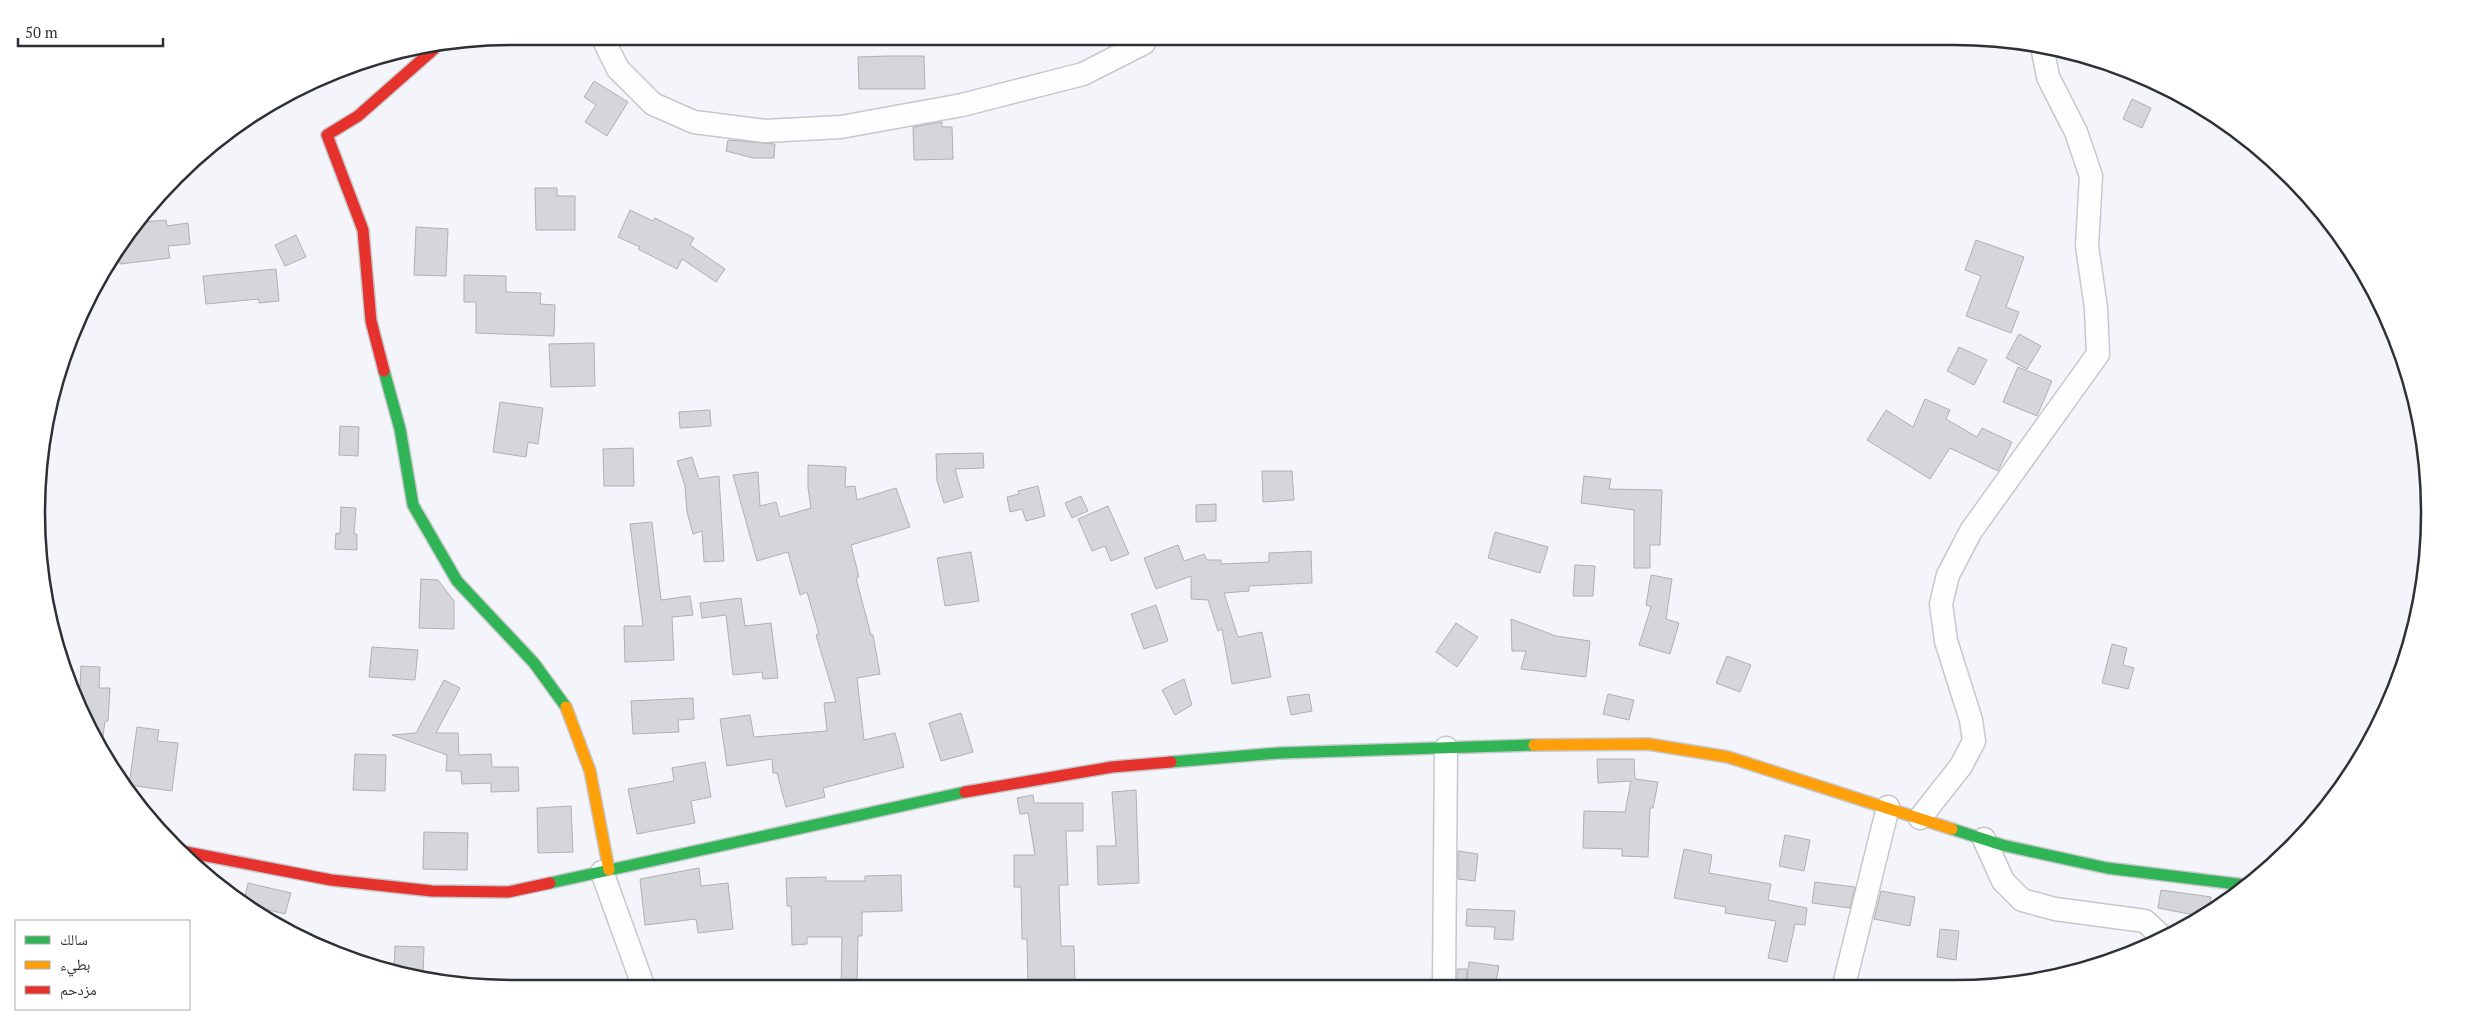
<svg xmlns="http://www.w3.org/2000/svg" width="2466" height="1025" font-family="'PT Serif','Noto Naskh Arabic',serif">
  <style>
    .building { fill: #d4d6da; stroke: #afb0b4 }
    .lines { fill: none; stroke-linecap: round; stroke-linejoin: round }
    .street-casing { stroke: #c6c8cc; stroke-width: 25 }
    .fast-casing { stroke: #c6c8cc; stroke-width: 14 }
    .slow-casing { stroke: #c6c8cc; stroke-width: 14 }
    .jam-casing { stroke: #c6c8cc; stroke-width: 14 }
    .street { stroke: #fdfefe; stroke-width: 22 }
    .fast { stroke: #30b455; stroke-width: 11 }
    .slow { stroke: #ff9f0a; stroke-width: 11 }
    .jam { stroke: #e5322d; stroke-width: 11 }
    .rim { fill: none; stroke: #2f3035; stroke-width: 2.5 }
  </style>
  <rect width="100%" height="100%" fill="#f3f5fa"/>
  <!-- building -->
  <g class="building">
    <path d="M 888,56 L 924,56 L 925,89 L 859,89 L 858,57 Z"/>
    <path d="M 594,81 L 628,102 L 607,136 L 585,122 L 596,105 L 584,97 Z"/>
    <path d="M 2132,99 L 2151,108 L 2142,128 L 2123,119 Z"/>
    <path d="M 942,122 L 942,127 L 952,127 L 953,159 L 914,160 L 913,127 Z"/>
    <path d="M 728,140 L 775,144 L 774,158 L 753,158 L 726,151 Z"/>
    <path d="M 535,188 L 557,188 L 557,196 L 575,196 L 575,230 L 536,230 Z"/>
    <path d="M 630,210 L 653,221 L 655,218 L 694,238 L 690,245 L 725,269 L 716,282 L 682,259 L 677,269 L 638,249 L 640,247 L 618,237 Z"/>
    <path d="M 166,220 L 167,226 L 188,223 L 190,244 L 168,246 L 170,258 L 120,264 L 119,252 L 143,222 Z"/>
    <path d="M 416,227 L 448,229 L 446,276 L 414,275 Z"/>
    <path d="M 296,235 L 306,257 L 285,266 L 275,245 Z"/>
    <path d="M 1976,240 L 2024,257 L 2006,307 L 2019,312 L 2011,333 L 1966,316 L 1981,276 L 1965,270 Z"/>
    <path d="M 276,269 L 279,301 L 259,303 L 259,299 L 206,304 L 203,276 Z"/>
    <path d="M 464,275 L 506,276 L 506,292 L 541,293 L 540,304 L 555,305 L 554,336 L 476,333 L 476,302 L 464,302 Z"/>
    <path d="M 2019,334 L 2041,346 L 2027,369 L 2006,358 Z"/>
    <path d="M 594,343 L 595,386 L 551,387 L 549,344 Z"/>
    <path d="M 1959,347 L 1987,360 L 1974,385 L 1947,371 Z"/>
    <path d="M 2018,367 L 2052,381 L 2037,416 L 2003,402 Z"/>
    <path d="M 1925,399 L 1950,410 L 1946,419 L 1977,437 L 1982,428 L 2012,442 L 1998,471 L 1950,448 L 1930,479 L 1867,440 L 1886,410 L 1913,427 Z"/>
    <path d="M 500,402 L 543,408 L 538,444 L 528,442 L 526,457 L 493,452 Z"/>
    <path d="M 710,410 L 711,426 L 680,428 L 679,412 Z"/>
    <path d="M 340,426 L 359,427 L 358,456 L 339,455 Z"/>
    <path d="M 633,448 L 634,486 L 604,486 L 603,449 Z"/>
    <path d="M 983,453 L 984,468 L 955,469 L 963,497 L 944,503 L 937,481 L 936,454 Z"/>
    <path d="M 692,457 L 699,479 L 719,476 L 724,561 L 704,562 L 702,531 L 693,534 L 687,512 L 685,486 L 677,461 Z"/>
    <path d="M 808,465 L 846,467 L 845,487 L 855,486 L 857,500 L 896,488 L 910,527 L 851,545 L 859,577 L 856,578 L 871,635 L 873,635 L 880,674 L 857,678 L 864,740 L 895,733 L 904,767 L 823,788 L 825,797 L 786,807 L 777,773 L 773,773 L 772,759 L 727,766 L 720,719 L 750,715 L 754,737 L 827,731 L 824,703 L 836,702 L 816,635 L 819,634 L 807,592 L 800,595 L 788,552 L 757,561 L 733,475 L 758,472 L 760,506 L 776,502 L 780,517 L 811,508 L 808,488 Z"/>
    <path d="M 1262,471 L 1292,471 L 1294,500 L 1263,502 Z"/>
    <path d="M 1584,476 L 1611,479 L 1609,489 L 1662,490 L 1660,545 L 1650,545 L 1650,568 L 1634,568 L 1634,510 L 1581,503 Z"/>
    <path d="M 1038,486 L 1045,516 L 1026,521 L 1022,509 L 1010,512 L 1007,497 L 1019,494 L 1018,491 Z"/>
    <path d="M 1081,496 L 1088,511 L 1072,518 L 1065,503 Z"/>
    <path d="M 1216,504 L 1216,521 L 1196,522 L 1196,505 Z"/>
    <path d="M 1108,506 L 1129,554 L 1111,561 L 1105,546 L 1092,551 L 1078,519 Z"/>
    <path d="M 341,507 L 356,508 L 354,534 L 357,534 L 357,550 L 335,549 L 336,533 L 340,534 Z"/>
    <path d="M 652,522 L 661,600 L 690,596 L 693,615 L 672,617 L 674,660 L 625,662 L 624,626 L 643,626 L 630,524 Z"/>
    <path d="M 1495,532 L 1548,547 L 1540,573 L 1488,558 Z"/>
    <path d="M 1178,545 L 1184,561 L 1204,554 L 1207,560 L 1221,560 L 1221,564 L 1269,562 L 1269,553 L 1311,551 L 1312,583 L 1249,586 L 1249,591 L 1224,593 L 1238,637 L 1262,632 L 1271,677 L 1232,684 L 1222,629 L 1218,631 L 1208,600 L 1191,599 L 1191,576 L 1156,589 L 1144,558 Z"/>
    <path d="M 971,552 L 979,601 L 945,606 L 937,558 Z"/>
    <path d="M 1575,565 L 1595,566 L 1593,596 L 1573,596 Z"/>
    <path d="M 1651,575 L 1672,579 L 1666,619 L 1679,623 L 1670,654 L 1639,645 L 1651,607 L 1646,605 Z"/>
    <path d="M 421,579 L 438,580 L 454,601 L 454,629 L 419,628 Z"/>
    <path d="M 741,598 L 745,626 L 771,623 L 778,678 L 763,679 L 762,672 L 733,675 L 726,615 L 702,618 L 700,603 Z"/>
    <path d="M 1156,605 L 1168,641 L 1144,649 L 1131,614 Z"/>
    <path d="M 1511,619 L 1556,636 L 1590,641 L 1586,677 L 1521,669 L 1526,651 L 1512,651 Z"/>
    <path d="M 1456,623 L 1478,637 L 1457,667 L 1436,652 Z"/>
    <path d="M 2112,644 L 2127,648 L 2123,665 L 2134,668 L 2128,689 L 2102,683 Z"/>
    <path d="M 372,647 L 418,650 L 415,680 L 369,677 Z"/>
    <path d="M 1727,656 L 1751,665 L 1740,692 L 1716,683 Z"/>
    <path d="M 81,666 L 100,667 L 99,688 L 110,688 L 108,721 L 105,721 L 101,752 L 76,687 L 80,687 Z"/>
    <path d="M 1184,679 L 1192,705 L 1175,715 L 1162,690 Z"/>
    <path d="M 444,680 L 460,688 L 436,733 L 458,733 L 459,755 L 491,754 L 492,767 L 518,767 L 519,791 L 491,792 L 491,783 L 462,784 L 461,771 L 446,771 L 447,755 L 392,735 L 416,733 Z"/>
    <path d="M 1309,694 L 1312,711 L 1291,715 L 1287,697 Z"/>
    <path d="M 1608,694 L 1634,700 L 1629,720 L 1603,714 Z"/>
    <path d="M 693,698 L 694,719 L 678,720 L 679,732 L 633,734 L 631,701 Z"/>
    <path d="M 961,713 L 973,752 L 941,761 L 929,723 Z"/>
    <path d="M 137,727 L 159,730 L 157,741 L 178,743 L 172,791 L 129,785 Z"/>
    <path d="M 355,754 L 386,755 L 385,791 L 353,790 Z"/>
    <path d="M 1597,759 L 1634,759 L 1635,779 L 1658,782 L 1653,808 L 1650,808 L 1648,857 L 1622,856 L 1622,849 L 1583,848 L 1584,811 L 1625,812 L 1631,781 L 1598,783 Z"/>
    <path d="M 705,762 L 711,797 L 691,801 L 695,823 L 637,834 L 628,789 L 674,781 L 672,768 Z"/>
    <path d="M 1136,790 L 1139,883 L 1098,885 L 1097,846 L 1116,846 L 1112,792 Z"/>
    <path d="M 1033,795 L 1034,803 L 1083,803 L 1083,831 L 1066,831 L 1068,885 L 1059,885 L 1061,946 L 1074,946 L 1075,983 L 1028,985 L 1027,939 L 1022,939 L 1021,887 L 1014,887 L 1014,855 L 1035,855 L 1028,813 L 1020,814 L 1017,798 Z"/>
    <path d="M 571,806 L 573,852 L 538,853 L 537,808 Z"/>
    <path d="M 424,832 L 468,833 L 467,870 L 423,869 Z"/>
    <path d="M 1785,835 L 1810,840 L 1804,871 L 1779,866 Z"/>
    <path d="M 1684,849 L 1712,855 L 1709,873 L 1771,884 L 1768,900 L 1807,908 L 1805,925 L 1795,924 L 1787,962 L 1768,958 L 1776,921 L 1725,913 L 1726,907 L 1674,898 Z"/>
    <path d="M 1458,851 L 1478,854 L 1475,881 L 1458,879 Z"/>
    <path d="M 699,868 L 701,886 L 728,883 L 733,929 L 698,933 L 696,919 L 645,925 L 640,879 Z"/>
    <path d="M 901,875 L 902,911 L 862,912 L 862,936 L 858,936 L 857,988 L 841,988 L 842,937 L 807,937 L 807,944 L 792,945 L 791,906 L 787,906 L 786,878 L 826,877 L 826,881 L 865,881 L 865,876 Z"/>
    <path d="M 1815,882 L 1855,887 L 1850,908 L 1812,903 Z"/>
    <path d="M 248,883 L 291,893 L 285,914 L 265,909 L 264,913 L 244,902 Z"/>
    <path d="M 2161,890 L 2211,897 L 2209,910 L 2200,916 L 2158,908 Z"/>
    <path d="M 1881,891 L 1915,897 L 1910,926 L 1874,919 Z"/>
    <path d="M 1467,909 L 1515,911 L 1513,940 L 1494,939 L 1495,927 L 1466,926 Z"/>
    <path d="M 1940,929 L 1959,931 L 1956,960 L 1937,957 Z"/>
    <path d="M 395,946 L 424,947 L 423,974 L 394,969 Z"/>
    <path d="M 1469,962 L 1499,966 L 1495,986 L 1466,983 L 1466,986 L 1457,986 L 1457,969 L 1467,969 L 1467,979 Z"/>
  </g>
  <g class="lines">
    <!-- street casing -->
    <g class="street-casing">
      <g id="street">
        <path d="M 606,36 L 606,45 L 618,69 L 653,104 L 694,122 L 765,131 L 841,127 L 962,105 L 1083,74 L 1144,43"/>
        <path d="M 1920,818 L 1961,766 L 1974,741 L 1971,720 L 1946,641 L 1941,604 L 1948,575 L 1971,531 L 2098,354 L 2096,308 L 2087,246 L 2091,176 L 2076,132 L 2048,77 L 2043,51"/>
        <path d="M 1984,839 L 2003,881 L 2022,900 L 2055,909 L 2145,921 L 2160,935 L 2161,941"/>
        <path d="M 602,872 L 644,988"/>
        <path d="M 1844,985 L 1888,807"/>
        <path d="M 1444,986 L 1446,748"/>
      </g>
    </g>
    <!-- fast casing -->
    <g class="fast-casing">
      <g id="fast">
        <path d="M 384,371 L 400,429 L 413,505 L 457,581 L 534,663 L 566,707"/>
        <path d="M 1171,762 L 1279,753 L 1534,745"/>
        <path d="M 1952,829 L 2002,845 L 2107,868 L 2245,885"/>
        <path d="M 550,883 L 965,792"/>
      </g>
    </g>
    <!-- slow casing -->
    <g class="slow-casing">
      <g id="slow">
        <path d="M 566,707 L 590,771 L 609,870"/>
        <path d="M 1534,745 L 1648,744 L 1728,757 L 1952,829"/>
      </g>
    </g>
    <!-- jam casing -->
    <g class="jam-casing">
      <g id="jam">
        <path d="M 384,371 L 371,321 L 363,230 L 327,135 L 358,116 L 434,49"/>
        <path d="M 965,792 L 1112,767 L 1171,762"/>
        <path d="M 181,851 L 331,880 L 432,891 L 508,892 L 550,883"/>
      </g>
    </g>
    <!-- street -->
    <use href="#street" class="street"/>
    <!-- fast -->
    <use href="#fast" class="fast"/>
    <!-- slow -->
    <use href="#slow" class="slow"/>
    <!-- jam -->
    <use href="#jam" class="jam"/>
  </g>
  <!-- crop -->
  <path d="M0 0H2466V1025H0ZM512 45H1954A467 467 0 0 1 2421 512V513A467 467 0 0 1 1954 980H512A467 467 0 0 1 45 513V512A467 467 0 0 1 512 45Z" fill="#fff" fill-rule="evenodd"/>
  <path class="rim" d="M512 45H1954A467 467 0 0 1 2421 512V513A467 467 0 0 1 1954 980H512A467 467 0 0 1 45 513V512A467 467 0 0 1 512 45Z"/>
  <!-- legend -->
  <rect x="15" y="920" width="175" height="90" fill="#ffffff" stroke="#acacae"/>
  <rect x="25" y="936" width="25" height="8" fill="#30b455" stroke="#acacae"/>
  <text x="60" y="945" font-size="15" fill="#2f3035">سالك</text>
  <rect x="25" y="961" width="25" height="8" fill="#ff9f0a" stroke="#acacae"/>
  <text x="60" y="970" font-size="15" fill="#2f3035">بطيء</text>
  <rect x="25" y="986" width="25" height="8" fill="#e5322d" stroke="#acacae"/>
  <text x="60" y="995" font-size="15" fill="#2f3035">مزدحم</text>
  <!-- scale -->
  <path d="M18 38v8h145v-8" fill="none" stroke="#2f3035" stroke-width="2.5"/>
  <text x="25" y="38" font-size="15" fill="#2f3035" stroke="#ffffff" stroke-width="4" paint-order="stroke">50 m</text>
</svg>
